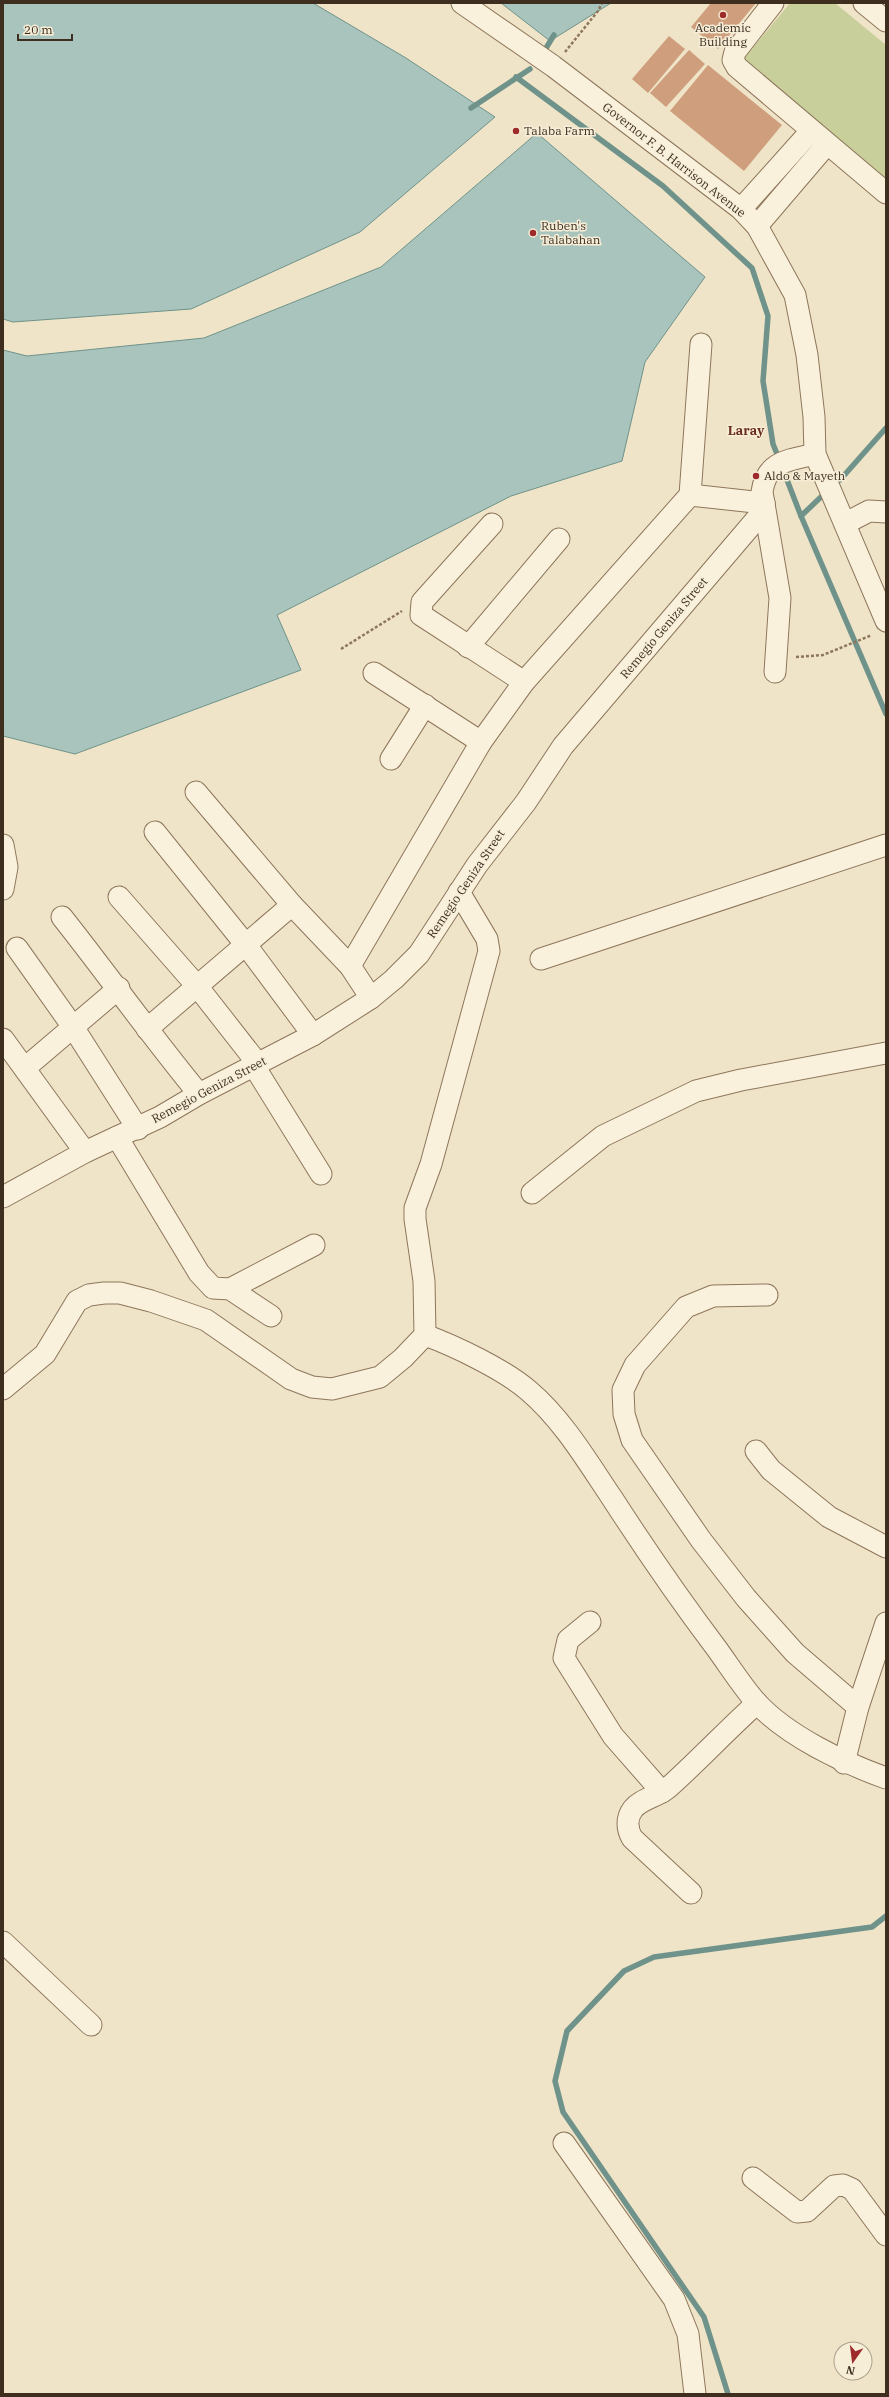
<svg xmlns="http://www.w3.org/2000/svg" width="889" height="2397" font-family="'IBM Plex Serif',serif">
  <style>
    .green { fill: #c9cf9b }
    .water { fill: #a9c4bc; stroke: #6f938a }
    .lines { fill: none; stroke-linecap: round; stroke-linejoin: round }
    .stream { stroke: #6f938a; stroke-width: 5.5 }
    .building { fill: #cf9f7d }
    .minor-casing { stroke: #8d765c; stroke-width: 23 }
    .path { stroke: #8d765c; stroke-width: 2.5; stroke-dasharray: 3 2; stroke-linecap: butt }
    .minor { stroke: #faf1dc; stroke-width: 21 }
    .poi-dot { fill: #9e2a2b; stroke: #f7eed8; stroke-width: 1.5 }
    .labels { text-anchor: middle; stroke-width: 3; stroke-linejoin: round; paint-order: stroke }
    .poi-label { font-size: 12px; fill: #3d2e20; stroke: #f7eed8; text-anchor: start }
    .street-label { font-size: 12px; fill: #3d2e20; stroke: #f7eed8 }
    .neighbourhood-label { font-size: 13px; font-weight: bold; fill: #6b2e1e; stroke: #f7eed8 }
  </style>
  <rect width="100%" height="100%" fill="#f0e4c8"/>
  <!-- green -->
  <path class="green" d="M 790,3 L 835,3 L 886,45 L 886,181 L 741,62 Z"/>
  <!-- water -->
  <g class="water">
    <path d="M 3,3 L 313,3 L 406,58 L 495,117 L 360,232 L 191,309 L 13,322 L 3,319 Z"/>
    <path d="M 501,3 L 611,3 L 550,41 Z"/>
    <path d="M 537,133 L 705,277 L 645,362 L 622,461 L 511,496 L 277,615 L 301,670 L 75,754 L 3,736 L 3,350 L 27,356 L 204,338 L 381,267 Z"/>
  </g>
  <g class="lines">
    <!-- stream -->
    <g class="stream">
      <path d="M 543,53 L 554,35"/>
      <path d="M 516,77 L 663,186 L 752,268 L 768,316 L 763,381 L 773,444 L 779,459"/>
      <path d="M 471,108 L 530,69"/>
      <path d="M 782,467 L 801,516 L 886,714"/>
      <path d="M 840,480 L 886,428"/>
      <path d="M 801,516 L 822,496"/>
      <path d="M 728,2394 L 704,2317 L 563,2112 L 555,2081 L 567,2031 L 624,1971 L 654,1957 L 872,1927 L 886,1916"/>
    </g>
  </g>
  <!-- building -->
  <g class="building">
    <path d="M 711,3 L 756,3 L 718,49 L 691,27 Z"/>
    <path d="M 669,36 L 685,49 L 648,93 L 632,79 Z"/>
    <path d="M 689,50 L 705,64 L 666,107 L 650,93 Z"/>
    <path d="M 708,65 L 782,125 L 744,171 L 670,111 Z"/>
  </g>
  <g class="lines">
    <!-- minor casing -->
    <g class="minor-casing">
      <g id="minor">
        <path d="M 462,3 L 553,66 L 741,209 L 757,226 L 795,295 L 807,355 L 814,417 L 815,454 L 886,621"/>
        <path d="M 773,3 L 735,52 L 733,60 L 737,67 L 886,193"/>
        <path d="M 864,3 L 886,21"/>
        <path d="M 741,209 L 811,131"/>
        <path d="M 757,226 L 827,144"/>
        <path d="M 690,495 L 764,503"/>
        <path d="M 846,523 L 869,511 L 886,512"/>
        <path d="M 492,524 L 422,602 L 421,615 L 524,682"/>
        <path d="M 468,647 L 559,539"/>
        <path d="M 775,672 L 780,598 L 762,492 C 766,461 789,460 815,454"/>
        <path d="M 374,673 L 481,742"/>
        <path d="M 391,759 L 425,705"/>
        <path d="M 196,792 L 292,905 L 350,966 L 371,998"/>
        <path d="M 155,832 L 246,945 L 313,1035"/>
        <path d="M 3,845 L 7,867 L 3,889"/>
        <path d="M 119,897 L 197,986 L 258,1064"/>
        <path d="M 62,917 C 108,975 151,1036 199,1094"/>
        <path d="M 17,948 L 73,1027 L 138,1129"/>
        <path d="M 541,959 L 886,845"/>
        <path d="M 350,966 L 481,742 L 524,682 L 690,495 L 701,344"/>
        <path d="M 147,1029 L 292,905"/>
        <path d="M 3,1039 L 85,1152"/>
        <path d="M 254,1066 L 321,1174"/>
        <path d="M 25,1068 L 119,988"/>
        <path d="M 117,1137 L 199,1273 L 213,1288 L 230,1289 L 271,1316"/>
        <path d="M 532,1193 L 603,1136 L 696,1091 L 741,1080 L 886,1053"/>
        <path d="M 3,1197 L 85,1152 L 160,1117 L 199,1094 L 313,1035 L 371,998 L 394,979 L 419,954 L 477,865 L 526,802 L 563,746 L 748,529 L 759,516 L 764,503"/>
        <path d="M 230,1289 L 314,1245"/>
        <path d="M 767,1295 L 713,1296 L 686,1307 L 635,1365 L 623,1390 L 624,1414 L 632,1440 L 701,1540 L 746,1598 L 795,1653 L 858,1707"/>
        <path d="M 425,1335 C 455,1346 505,1370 529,1391 C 563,1420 587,1461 612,1498 C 645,1549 680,1600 717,1649 C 730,1667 742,1686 756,1702 C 787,1736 844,1763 886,1778"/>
        <path d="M 3,1389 L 45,1354 L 77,1301 L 89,1295 L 104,1293 L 120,1293 L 151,1301 L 206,1320 L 291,1379 L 312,1387 L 332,1389 L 380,1377 L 403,1358 L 425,1335 L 424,1281 L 415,1219 L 415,1208 L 431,1164 L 489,951 L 487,939 L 459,892"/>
        <path d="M 756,1451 L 771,1470 L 829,1517 L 886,1547"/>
        <path d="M 590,1622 L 568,1640 L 564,1658 L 613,1736 L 662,1792"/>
        <path d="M 844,1763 L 858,1707 L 886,1623"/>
        <path d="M 691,1893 L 632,1838 C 627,1829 626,1818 633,1809 C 642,1798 658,1797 669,1787 C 699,1760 727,1730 757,1703"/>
        <path d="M 3,1942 L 91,2025"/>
        <path d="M 564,2143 L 674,2299 L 688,2334 L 695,2394"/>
        <path d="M 753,2178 L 797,2212 L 807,2211 L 834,2186 L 843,2185 L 852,2189 L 886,2235"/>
      </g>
    </g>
    <!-- path -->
    <g class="path">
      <path d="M 565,52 L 598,11 L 602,3"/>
      <path d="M 341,649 L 402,611"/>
      <path d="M 796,657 L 823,655 L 872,635"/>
    </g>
    <!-- minor -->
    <use href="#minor" class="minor"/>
  </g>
  <!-- markers -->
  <g class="poi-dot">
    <circle cx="723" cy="15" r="4"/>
    <circle cx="516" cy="131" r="4"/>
    <circle cx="533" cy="233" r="4"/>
    <circle cx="756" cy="476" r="4"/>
  </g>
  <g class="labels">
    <!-- poi labels -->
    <g class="poi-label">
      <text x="723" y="32" text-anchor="middle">Academic<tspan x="723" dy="14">Building</tspan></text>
      <text x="524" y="135">Talaba Farm</text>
      <text x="541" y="230">Ruben's<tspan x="541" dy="14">Talabahan</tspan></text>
      <text x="764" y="480">Aldo &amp; Mayeth</text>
    </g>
    <!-- street labels -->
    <g class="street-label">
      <text transform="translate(674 160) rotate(38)" y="4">Governor F. B. Harrison Avenue</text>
      <text transform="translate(664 628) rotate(-50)" y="4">Remegio Geniza Street</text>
      <text transform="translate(466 884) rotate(-56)" y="4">Remegio Geniza Street</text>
      <text transform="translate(209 1090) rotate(-28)" y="4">Remegio Geniza Street</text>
    </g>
    <!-- neighbourhood labels -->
    <g class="neighbourhood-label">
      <text x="746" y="435">Laray</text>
    </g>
  </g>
  <!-- border -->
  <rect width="889" height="2397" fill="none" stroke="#3d2e20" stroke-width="8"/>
  <!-- north arrow -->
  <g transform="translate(853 2361) rotate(194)"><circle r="19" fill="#f7eed8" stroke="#ada18e"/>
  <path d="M0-3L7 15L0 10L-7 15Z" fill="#9e2a2b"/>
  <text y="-6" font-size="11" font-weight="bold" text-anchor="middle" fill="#3d2e20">N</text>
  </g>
  <!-- scale -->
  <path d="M18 34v6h54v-6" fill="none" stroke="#3d2e20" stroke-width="2"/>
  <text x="24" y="34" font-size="12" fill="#3d2e20" stroke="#f7eed8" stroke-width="3" paint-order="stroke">20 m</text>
</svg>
